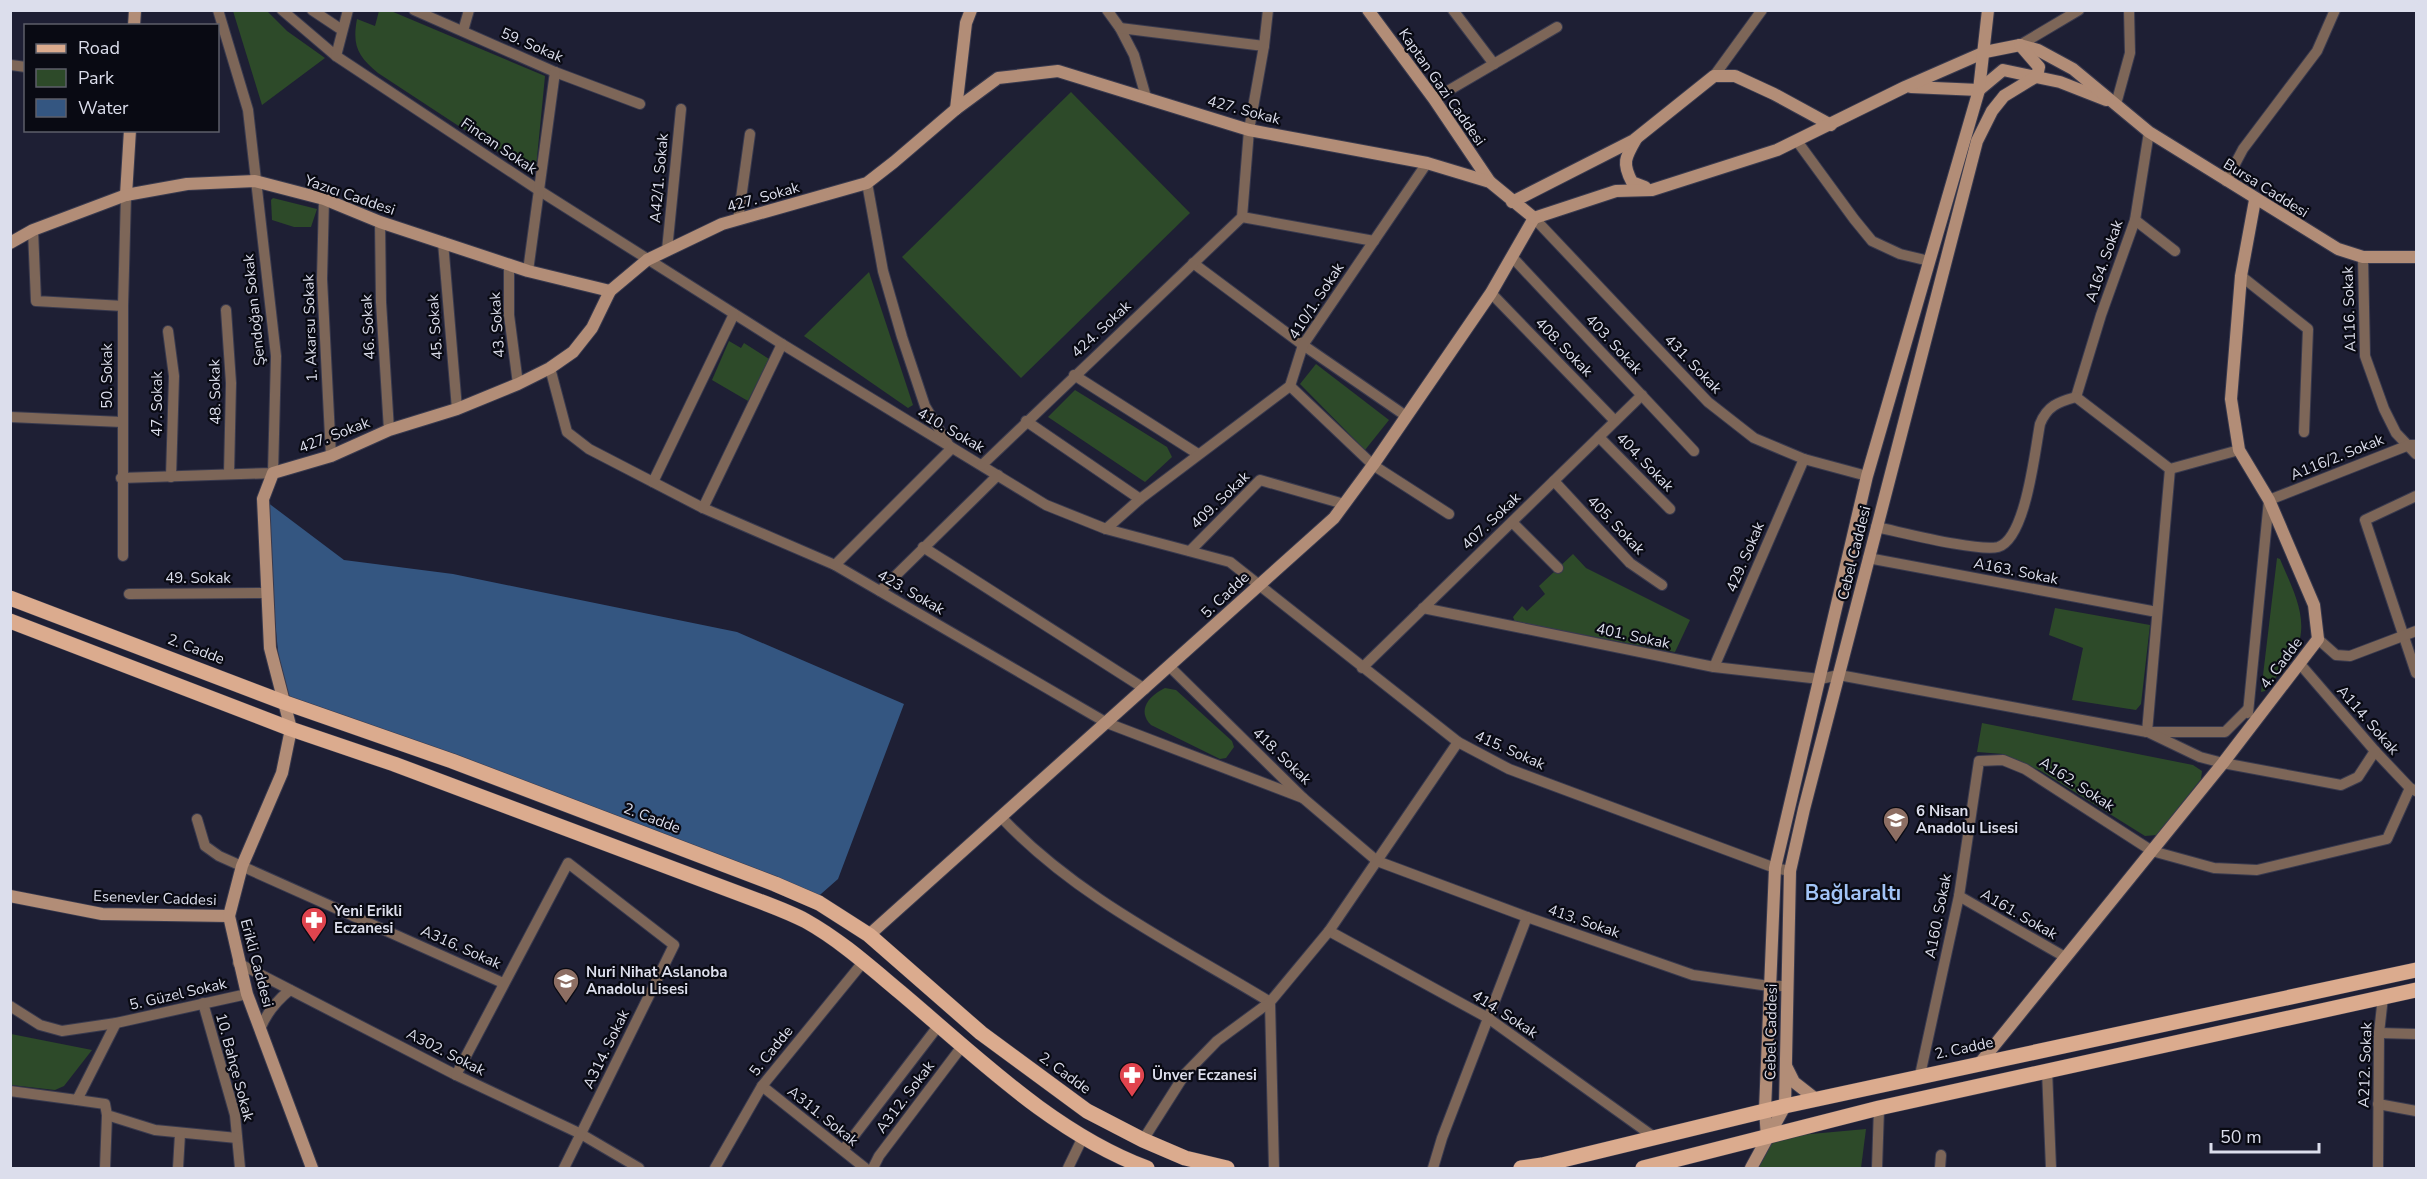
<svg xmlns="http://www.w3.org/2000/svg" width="2427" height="1179" font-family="'Nunito Sans',sans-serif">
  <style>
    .green { fill: #2d4a29 }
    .water { fill: #345681 }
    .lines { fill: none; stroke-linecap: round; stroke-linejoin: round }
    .minor-casing { stroke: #393a4e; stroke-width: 12 }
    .secondary-casing { stroke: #393a4e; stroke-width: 14 }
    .primary-casing { stroke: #393a4e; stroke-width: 16 }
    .minor { stroke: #7d6658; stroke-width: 10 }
    .secondary { stroke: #b28d77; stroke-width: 12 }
    .primary { stroke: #dbab8e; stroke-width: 15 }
    .labels { text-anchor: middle; stroke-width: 4.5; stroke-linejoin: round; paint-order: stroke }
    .street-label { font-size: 15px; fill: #dcdeec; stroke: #090a13 }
    .poi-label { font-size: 15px; font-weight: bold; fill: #dcdeec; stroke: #090a13; text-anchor: start }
    .district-label { font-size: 21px; font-weight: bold; fill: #a2c4f6; stroke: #090a13 }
  </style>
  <rect width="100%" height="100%" fill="#1e1f34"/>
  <!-- green -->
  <g class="green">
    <path d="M 233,11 L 267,11 L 287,31 L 325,58 L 262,105 Z"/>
    <path d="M 379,11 L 391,11 L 545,76 L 536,168 L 530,173 L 378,73 C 358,56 352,46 357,19 L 375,26 Z"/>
    <path d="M 1071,92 L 1190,213 L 1021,378 L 902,257 Z"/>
    <path d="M 273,198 L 317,209 L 311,227 L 294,227 L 272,220 L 271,200 Z"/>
    <path d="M 869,272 L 913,405 L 908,408 L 804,336 Z"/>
    <path d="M 729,341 L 741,348 L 744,343 L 769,359 L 748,401 L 712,380 Z"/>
    <path d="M 1316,364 L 1389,420 L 1365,450 L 1300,384 Z"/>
    <path d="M 1075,390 L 1167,447 L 1172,457 L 1145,482 L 1048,417 Z"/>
    <path d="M 1573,554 L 1586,568 L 1690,620 L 1675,652 L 1515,622 L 1513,617 L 1522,606 L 1527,611 L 1545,594 L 1539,586 Z"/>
    <path d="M 2277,558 L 2280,559 C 2290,584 2309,616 2298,645 C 2292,659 2275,678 2265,691 L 2261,692 Z"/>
    <path d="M 2055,608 L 2150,625 L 2141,704 L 2136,710 L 2072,700 L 2083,648 L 2049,635 Z"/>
    <path d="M 1165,688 L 1176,690 L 1232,741 L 1234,747 L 1226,758 L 1220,759 L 1151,725 C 1136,710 1150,695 1165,688 Z"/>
    <path d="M 1982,723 L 2193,765 L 2202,771 L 2201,779 L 2157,835 L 2145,836 L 2041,771 L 2003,754 L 1977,752 Z"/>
    <path d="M 11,1034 L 92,1050 L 64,1086 L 55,1090 L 11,1085 Z"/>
    <path d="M 1866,1129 L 1861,1168 L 1752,1168 L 1767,1138 Z"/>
  </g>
  <!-- water -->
  <path class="water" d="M 263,499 L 344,560 L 453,574 L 737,632 L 904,704 L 838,879 L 813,901 L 283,702 Z"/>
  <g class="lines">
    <!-- minor casing -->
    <g class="minor-casing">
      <g id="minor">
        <path d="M 282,10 L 336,56 L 540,191 L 782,344 L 1046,505 L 1106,529 L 1230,562 L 1458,742 L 1509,769 L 1775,868 L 1790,871"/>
        <path d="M 312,10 L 342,30"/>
        <path d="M 414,10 L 555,72 L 640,104"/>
        <path d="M 1107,10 L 1120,28 L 1134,55 L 1146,97"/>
        <path d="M 1453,10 L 1494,64"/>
        <path d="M 1120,28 L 1264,46"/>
        <path d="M 463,31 L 469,10"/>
        <path d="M 2020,45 L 2079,10"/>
        <path d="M 336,56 L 348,10"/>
        <path d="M 11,65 L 26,67"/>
        <path d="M 1714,76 L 1762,10"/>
        <path d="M 1434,99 L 1557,27"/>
        <path d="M 2116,104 L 2130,53 L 2129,10"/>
        <path d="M 1797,141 L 1854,219 L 1872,241 L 1900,254 L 1929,261"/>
        <path d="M 2226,181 L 2243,149 L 2317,51 L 2335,10"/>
        <path d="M 324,199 L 322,279 L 331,456"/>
        <path d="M 1242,217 L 1374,241"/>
        <path d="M 1534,218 L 1708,402 L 1754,438 L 1804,459 L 1867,476"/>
        <path d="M 738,220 L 750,134"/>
        <path d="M 2135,220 L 2175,251"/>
        <path d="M 380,222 L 381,302 L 389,430"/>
        <path d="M 33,230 L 36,301 L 123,306"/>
        <path d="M 443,242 L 457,409"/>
        <path d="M 667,250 L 681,109"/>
        <path d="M 2363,257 L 2365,356 L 2384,409 L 2396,433 L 2416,454"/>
        <path d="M 1513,258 L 1694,451"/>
        <path d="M 1193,263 L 1303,345 L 1406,416"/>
        <path d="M 509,264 L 509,315 L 518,384"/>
        <path d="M 528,271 L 555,72"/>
        <path d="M 2241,276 L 2308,329 L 2304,432"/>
        <path d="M 1491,293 L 1615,421"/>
        <path d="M 226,310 L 231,383 L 229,474"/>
        <path d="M 168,331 L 174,376 L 171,477"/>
        <path d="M 550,368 L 567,432 L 589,449 L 703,508 L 835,565 L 1107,723 L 1303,798"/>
        <path d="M 1074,375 L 1198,454"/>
        <path d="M 1290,386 L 1373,465 L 1449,514"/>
        <path d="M 2076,397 L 2101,315 L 2135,220 L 2149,132"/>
        <path d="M 2076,397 L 2170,469 L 2239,450"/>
        <path d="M 10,417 L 122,422"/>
        <path d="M 1026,421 L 1140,499"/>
        <path d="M 1599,437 L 1670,509"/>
        <path d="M 982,465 L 1242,217 L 1249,130 L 1264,46 L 1268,10"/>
        <path d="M 121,478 L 273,473 L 276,356 L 248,110 L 218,10"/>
        <path d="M 1554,481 L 1630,563 L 1662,585"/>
        <path d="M 653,482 L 734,314"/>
        <path d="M 2416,496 L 2365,520 L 2416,673"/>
        <path d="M 703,508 L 782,344"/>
        <path d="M 1512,522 L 1558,568"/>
        <path d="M 1876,527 C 1901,532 1978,552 1998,547 C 2026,539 2035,450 2040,424 C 2047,406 2058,402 2076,397"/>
        <path d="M 1106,529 L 1140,499 L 1290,386 L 1303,345 L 1427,163"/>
        <path d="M 923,547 L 1145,689"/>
        <path d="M 1190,551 L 1260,480 L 1344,504"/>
        <path d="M 123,556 L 123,306 L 126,195"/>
        <path d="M 1868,558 L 2157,612"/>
        <path d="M 835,565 L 951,449 L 925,406 L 902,337 L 883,271 L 867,183"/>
        <path d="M 880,591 L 998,475"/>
        <path d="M 129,594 L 267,593"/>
        <path d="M 1423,608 L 1714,667 L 1820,679 L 1839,675 L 2147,732 L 2225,732 L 2248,709"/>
        <path d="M 2318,639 L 2336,655 L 2350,656 L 2416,631"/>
        <path d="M 2300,664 L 2375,751 L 2410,788 L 2416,791"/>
        <path d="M 1170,667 L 1303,798 L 1377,861 L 1527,917 L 1693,975 L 1769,986 L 1787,986"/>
        <path d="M 1714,667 L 1804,459"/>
        <path d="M 1362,668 L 1642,395"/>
        <path d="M 2248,713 L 2269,500 L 2409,445 L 2416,445"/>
        <path d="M 2147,732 L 2170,469"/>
        <path d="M 2150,733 L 2200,757 L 2223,763 L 2341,785 L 2358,777 L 2375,751"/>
        <path d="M 1001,817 C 1076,897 1178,946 1270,1002 L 1274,1168"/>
        <path d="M 197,819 L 205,846 L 219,856 L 503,983"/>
        <path d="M 1959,896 L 2065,957"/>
        <path d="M 1329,931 L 1488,1018 L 1654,1137"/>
        <path d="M 238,963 L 456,1075 L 581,1134 L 639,1168"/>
        <path d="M 203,1003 L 235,1115 L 240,1168"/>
        <path d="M 10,1006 L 40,1025 L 62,1031 L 116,1023 L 247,994"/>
        <path d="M 260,1029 C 267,1012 276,1001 290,990"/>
        <path d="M 2379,1033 L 2416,1034"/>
        <path d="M 2047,1070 L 2051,1168"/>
        <path d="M 456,1075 L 568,863 L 674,945 L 564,1168"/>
        <path d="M 1920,1075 L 1959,896 L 1979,761 L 2003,760 L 2025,769 L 2152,851 L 2214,868 L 2257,870 L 2387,839 L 2410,788"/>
        <path d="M 762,1086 L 865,1168"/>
        <path d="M 10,1091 L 77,1100 L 116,1023"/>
        <path d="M 77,1100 L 105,1104 L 107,1115 L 155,1130 L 237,1138"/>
        <path d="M 2378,1104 L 2416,1111"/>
        <path d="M 1143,1140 L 1185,1074 L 1217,1041 L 1270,1002 L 1329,931 L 1458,742"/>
        <path d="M 843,1150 L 939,1025"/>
        <path d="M 105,1168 L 107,1115"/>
        <path d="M 178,1168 L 180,1134"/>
        <path d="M 715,1168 L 762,1086 L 864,961"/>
        <path d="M 873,1168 L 879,1156 L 963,1045"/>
        <path d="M 1068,1168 L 1083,1137"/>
        <path d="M 1433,1168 L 1442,1138 L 1527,917"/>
        <path d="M 1877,1168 L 1879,1108"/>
        <path d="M 1940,1168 L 1941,1155"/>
        <path d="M 2378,1168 L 2379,1033 L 2383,997"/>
      </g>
    </g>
    <!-- secondary casing -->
    <g class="secondary-casing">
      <g id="secondary">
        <path d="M 1368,10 L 1434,99 L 1490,182"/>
        <path d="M 134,26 L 135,10"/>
        <path d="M 1911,87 L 1979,90 L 2003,70 L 2060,82 L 2106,100"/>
        <path d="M 956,109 L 966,23 L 971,10"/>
        <path d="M 1636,139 C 1625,158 1622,163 1632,182 L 1645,187"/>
        <path d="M 126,195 L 130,130"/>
        <path d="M 1512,202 L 1634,140 L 1714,76 L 1735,76 L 1774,94 L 1831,125"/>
        <path d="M 1534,218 L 1616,191 L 1652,190 L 1777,150 L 1905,87 L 1985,52 L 2020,45 L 2038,50 L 2073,69 L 2149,132 L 2338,249 L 2363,257 L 2416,257"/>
        <path d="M 10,243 L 33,230 L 126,195 L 187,184 L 255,181 L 324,199 L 380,222 L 528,271 L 610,291"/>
        <path d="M 10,896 L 102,914 L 229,916"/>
        <path d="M 869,935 L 1334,518 L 1373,465 L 1491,293 L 1534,218"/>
        <path d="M 1980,1063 L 2223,763 L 2318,639 L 2314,605 L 2269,500 L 2239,450 L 2231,399 L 2241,276 L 2255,200"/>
        <path d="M 1786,1066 L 1794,1082 L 1817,1100"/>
        <path d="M 1767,1137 L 1765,1110 L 1775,868 L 1867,476 L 1979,90 L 1988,10"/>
        <path d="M 312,1168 L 247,994 L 229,916 L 242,866 L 282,773 L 291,729 L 270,648 L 263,499 L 273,473 L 331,456 L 389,430 L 457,409 L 518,384 L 550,368 L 573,352 L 592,328 L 610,291 L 647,260 L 722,224 L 867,183 L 894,162 L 956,109 L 998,78 L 1058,71 L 1249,130 L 1427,163 L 1490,182 L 1534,218"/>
        <path d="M 1751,1168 L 1785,1106 L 1790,871 L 1804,809 L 1977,141 L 1992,111 L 2004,96 L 2037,76 L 2039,67 L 2020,45"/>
      </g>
    </g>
    <!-- primary casing -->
    <g class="primary-casing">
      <g id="primary">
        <path d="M 10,598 L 283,702 L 452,761 L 775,884 L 819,903 L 869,935 L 981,1033 L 1087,1111 L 1143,1140 L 1185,1158 L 1227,1168"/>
        <path d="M 10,621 L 291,729 L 394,764 L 759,901 C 775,907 791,913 806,921 C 840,940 870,967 900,992 C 976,1056 1053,1133 1147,1168"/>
        <path d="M 1521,1168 L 1542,1165 L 1785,1106 L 2416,970"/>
        <path d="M 1643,1168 L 1879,1108 L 2416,990"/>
      </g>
    </g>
    <!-- minor -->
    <use href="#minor" class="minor"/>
    <!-- secondary -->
    <use href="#secondary" class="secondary"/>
    <!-- primary -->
    <use href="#primary" class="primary"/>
  </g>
  <!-- icons -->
  <defs>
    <g id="school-pin" transform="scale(1.35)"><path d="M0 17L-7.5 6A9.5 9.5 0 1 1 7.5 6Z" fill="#8d6e63" stroke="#090a13"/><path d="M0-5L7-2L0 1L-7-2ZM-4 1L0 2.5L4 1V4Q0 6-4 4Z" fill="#fff"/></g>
    <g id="pharmacy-pin" transform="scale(1.35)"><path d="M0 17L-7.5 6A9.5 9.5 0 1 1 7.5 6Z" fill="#e0444e" stroke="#090a13"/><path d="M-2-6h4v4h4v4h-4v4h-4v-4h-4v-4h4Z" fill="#fff"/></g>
  </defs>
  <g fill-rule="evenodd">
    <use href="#school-pin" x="1896" y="820"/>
    <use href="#pharmacy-pin" x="314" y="920"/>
    <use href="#school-pin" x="566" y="981"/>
    <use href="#pharmacy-pin" x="1132" y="1075"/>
  </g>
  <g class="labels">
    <!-- street labels -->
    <g class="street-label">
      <text transform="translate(532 45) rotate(23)" y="5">59. Sokak</text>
      <text transform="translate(1442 87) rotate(55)" y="5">Kaptan Gazi Caddesi</text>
      <text transform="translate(1244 110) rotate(15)" y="5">427. Sokak</text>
      <text transform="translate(499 146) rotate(34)" y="5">Fincan Sokak</text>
      <text transform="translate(659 178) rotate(-85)" y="5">A42/1. Sokak</text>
      <text transform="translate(2266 188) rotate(32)" y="5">Bursa Caddesi</text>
      <text transform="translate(350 195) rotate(19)" y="5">Yazıcı Caddesi</text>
      <text transform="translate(763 197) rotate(-16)" y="5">427. Sokak</text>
      <text transform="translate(2104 261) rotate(-71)" y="5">A164. Sokak</text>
      <text transform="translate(1316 301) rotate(-57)" y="5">410/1. Sokak</text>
      <text transform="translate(2349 309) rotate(-92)" y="5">A116. Sokak</text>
      <text transform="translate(254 310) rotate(-96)" y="5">Şendoğan Sokak</text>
      <text transform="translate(497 325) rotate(-94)" y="5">43. Sokak</text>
      <text transform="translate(368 327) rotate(-93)" y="5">46. Sokak</text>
      <text transform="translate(435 327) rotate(-94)" y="5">45. Sokak</text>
      <text transform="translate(310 328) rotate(-92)" y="5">1. Akarsu Sokak</text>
      <text transform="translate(1101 329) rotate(-43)" y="5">424. Sokak</text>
      <text transform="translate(1614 344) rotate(47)" y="5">403. Sokak</text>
      <text transform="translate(1564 347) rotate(46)" y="5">408. Sokak</text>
      <text transform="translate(1693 364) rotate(46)" y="5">431. Sokak</text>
      <text transform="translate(107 376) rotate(-90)" y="5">50. Sokak</text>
      <text transform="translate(215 392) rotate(-91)" y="5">48. Sokak</text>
      <text transform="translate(157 404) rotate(-90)" y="5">47. Sokak</text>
      <text transform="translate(951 430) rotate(30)" y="5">410. Sokak</text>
      <text transform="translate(334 435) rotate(-21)" y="5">427. Sokak</text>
      <text transform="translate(2337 457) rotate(-22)" y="5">A116/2. Sokak</text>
      <text transform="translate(1645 462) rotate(46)" y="5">404. Sokak</text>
      <text transform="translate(1220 500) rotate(-44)" y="5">409. Sokak</text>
      <text transform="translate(1491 521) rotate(-44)" y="5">407. Sokak</text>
      <text transform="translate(1616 525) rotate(46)" y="5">405. Sokak</text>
      <text transform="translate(1854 553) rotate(-76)" y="5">Cebel Caddesi</text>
      <text transform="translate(1745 557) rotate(-67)" y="5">429. Sokak</text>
      <text transform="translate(2016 571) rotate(11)" y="5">A163. Sokak</text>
      <text x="198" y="583">49. Sokak</text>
      <text transform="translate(911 592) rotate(30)" y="5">423. Sokak</text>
      <text transform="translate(1225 595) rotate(-43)" y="5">5. Cadde</text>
      <text transform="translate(1633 636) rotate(12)" y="5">401. Sokak</text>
      <text transform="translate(196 649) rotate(21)" y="5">2. Cadde</text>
      <text transform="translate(2281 663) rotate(-53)" y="5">4. Cadde</text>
      <text transform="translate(2368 720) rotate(49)" y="5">A114. Sokak</text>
      <text transform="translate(1510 750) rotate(24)" y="5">415. Sokak</text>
      <text transform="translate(1282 756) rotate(44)" y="5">418. Sokak</text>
      <text transform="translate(2077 784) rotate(33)" y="5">A162. Sokak</text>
      <text transform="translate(652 818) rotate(21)" y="5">2. Cadde</text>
      <text transform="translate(155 898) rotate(2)" y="5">Esenevler Caddesi</text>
      <text transform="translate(2019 914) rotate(30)" y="5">A161. Sokak</text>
      <text transform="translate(1938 916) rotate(-79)" y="5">A160. Sokak</text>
      <text transform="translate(1584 921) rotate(19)" y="5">413. Sokak</text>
      <text transform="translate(461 947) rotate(24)" y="5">A316. Sokak</text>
      <text transform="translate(257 963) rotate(75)" y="5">Erikli Caddesi</text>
      <text transform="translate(178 994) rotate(-13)" y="5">5. Güzel Sokak</text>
      <text transform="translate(1505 1014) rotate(33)" y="5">414. Sokak</text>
      <text transform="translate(1771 1032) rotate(-89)" y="5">Cebel Caddesi</text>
      <text transform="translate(1964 1048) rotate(-12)" y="5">2. Cadde</text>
      <text transform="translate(606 1049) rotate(-64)" y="5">A314. Sokak</text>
      <text transform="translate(771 1051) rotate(-51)" y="5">5. Cadde</text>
      <text transform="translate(446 1052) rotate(27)" y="5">A302. Sokak</text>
      <text transform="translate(2365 1065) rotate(-88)" y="5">A212. Sokak</text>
      <text transform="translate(235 1067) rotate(75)" y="5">10. Bahçe Sokak</text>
      <text transform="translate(1065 1073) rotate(36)" y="5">2. Cadde</text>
      <text transform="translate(905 1097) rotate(-53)" y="5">A312. Sokak</text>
      <text transform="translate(823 1116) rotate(39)" y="5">A311. Sokak</text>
    </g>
    <!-- poi labels -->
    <g class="poi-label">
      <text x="1916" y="816">6 Nisan<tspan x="1916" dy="17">Anadolu Lisesi</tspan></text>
      <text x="334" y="916">Yeni Erikli<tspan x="334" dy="17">Eczanesi</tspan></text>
      <text x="586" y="977">Nuri Nihat Aslanoba<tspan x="586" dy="17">Anadolu Lisesi</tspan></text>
      <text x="1152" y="1080">Ünver Eczanesi</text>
    </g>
    <!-- district labels -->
    <g class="district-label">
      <text x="1853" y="900">Bağlaraltı</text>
    </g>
  </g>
  <!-- border -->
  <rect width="2427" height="1179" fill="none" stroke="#dcdeec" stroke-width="24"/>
  <!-- legend -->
  <rect x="24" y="24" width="195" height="108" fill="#090a13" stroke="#5d5f6a" stroke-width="1.5"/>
  <rect x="36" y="44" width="30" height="9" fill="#dbab8e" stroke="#5d5f6a" stroke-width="1.5"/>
  <text x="78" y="54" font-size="18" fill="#dcdeec">Road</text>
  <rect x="36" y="69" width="30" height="18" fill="#2d4a29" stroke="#5d5f6a" stroke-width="1.5"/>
  <text x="78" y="84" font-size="18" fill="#dcdeec">Park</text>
  <rect x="36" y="99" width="30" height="18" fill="#345681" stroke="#5d5f6a" stroke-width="1.5"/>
  <text x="78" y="114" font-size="18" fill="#dcdeec">Water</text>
  <!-- scale -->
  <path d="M2211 1143v9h108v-9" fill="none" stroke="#dcdeec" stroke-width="3"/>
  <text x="2220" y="1143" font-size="18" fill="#dcdeec" stroke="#090a13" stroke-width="4.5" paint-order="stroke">50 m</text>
</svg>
